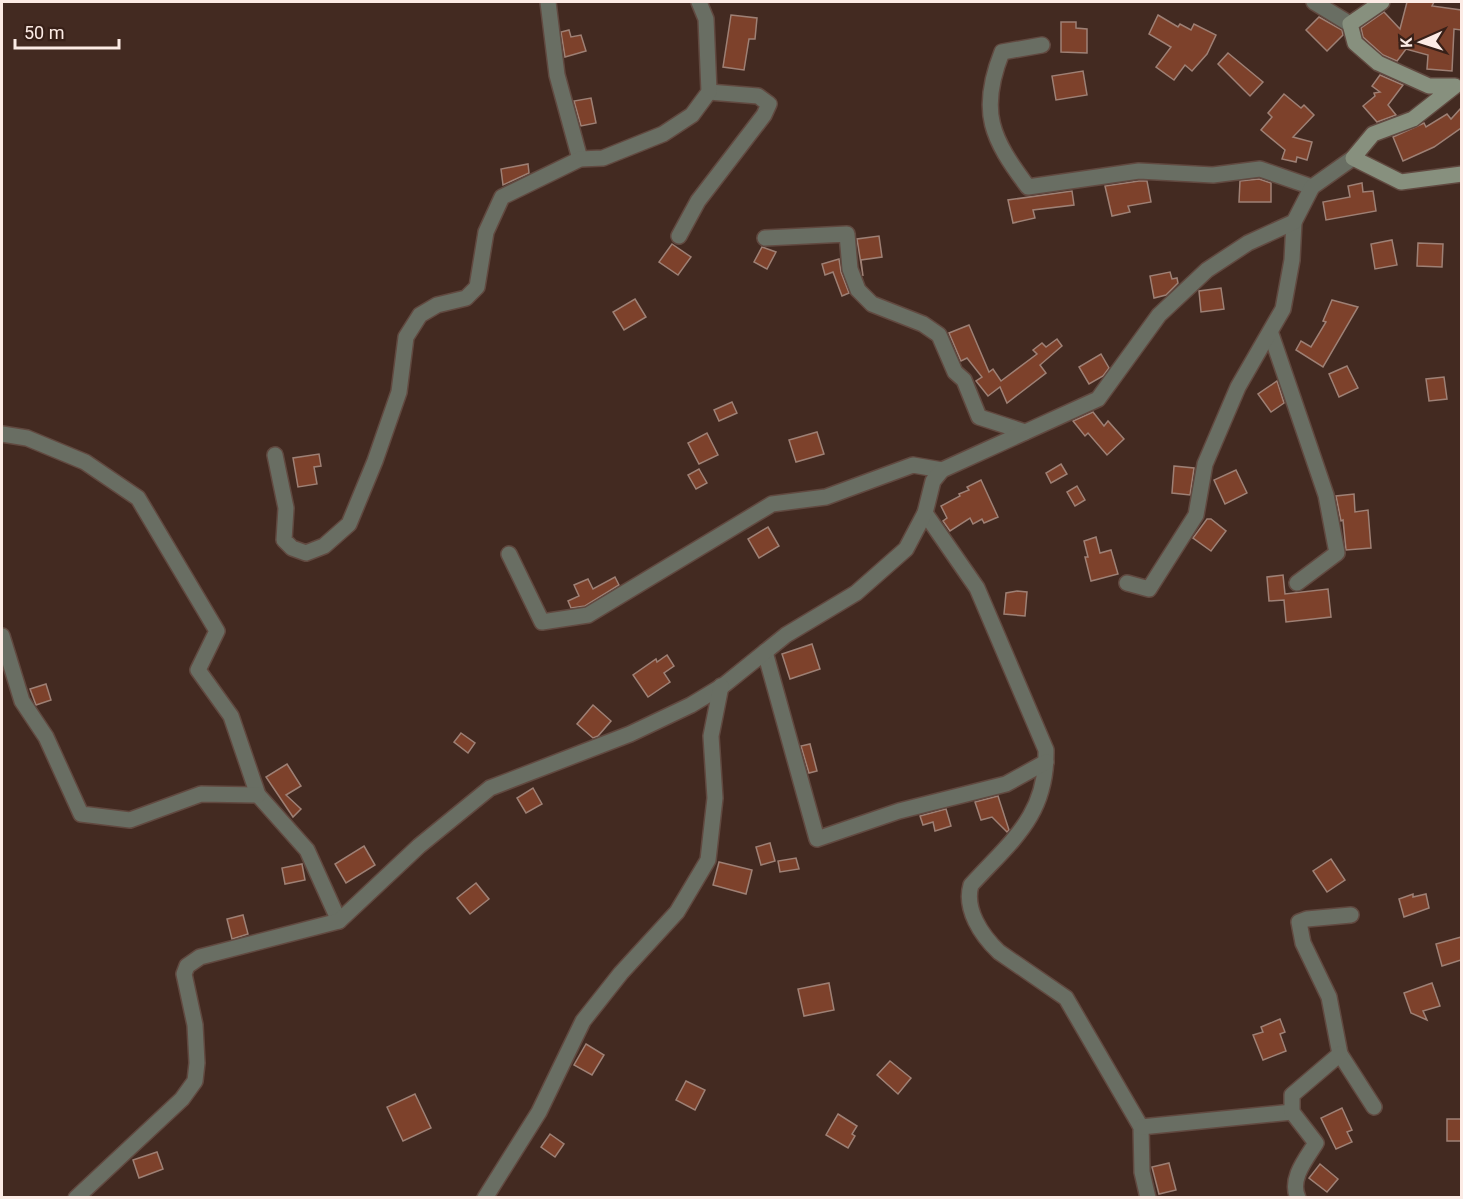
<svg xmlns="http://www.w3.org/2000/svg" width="1463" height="1199" font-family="Roboto,sans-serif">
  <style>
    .building { fill: #7d412b; stroke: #9e8075; stroke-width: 1.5 }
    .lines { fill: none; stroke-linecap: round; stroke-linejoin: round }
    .street-casing { stroke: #614940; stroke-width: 18 }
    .secondary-casing { stroke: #614940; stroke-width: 18 }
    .street { stroke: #696e63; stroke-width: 15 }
    .secondary { stroke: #87907e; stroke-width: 15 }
  </style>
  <rect width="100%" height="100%" fill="#432a21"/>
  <!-- building -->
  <g class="building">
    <path d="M 1407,2 L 1434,2 L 1432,6 L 1461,10 L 1461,30 L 1454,29 L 1452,71 L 1427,69 L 1428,55 L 1406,49 L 1397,61 L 1383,55 L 1363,37 L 1361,28 L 1384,12 L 1400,29 Z"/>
    <path d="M 731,15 L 757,18 L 755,39 L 749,39 L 744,70 L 723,67 Z"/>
    <path d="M 1158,15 L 1178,27 L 1180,24 L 1191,30 L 1194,24 L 1216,35 L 1207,54 L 1192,71 L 1185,65 L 1174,80 L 1156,67 L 1171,47 L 1149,34 Z"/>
    <path d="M 1319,17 L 1342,30 L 1343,35 L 1327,51 L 1306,30 Z"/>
    <path d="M 1061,22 L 1076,22 L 1076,28 L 1087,29 L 1087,53 L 1061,52 Z"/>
    <path d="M 569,30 L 571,37 L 581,35 L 586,51 L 565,57 L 561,32 Z"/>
    <path d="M 1228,53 L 1263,82 L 1250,96 L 1218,64 Z"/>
    <path d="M 1083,71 L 1087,95 L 1056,100 L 1052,76 Z"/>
    <path d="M 1380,75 L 1403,85 L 1388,105 L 1396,115 L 1377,122 L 1363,106 L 1375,96 L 1374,93 L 1380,92 L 1372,86 Z"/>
    <path d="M 1284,94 L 1301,108 L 1304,105 L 1314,115 L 1293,137 L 1312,142 L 1307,160 L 1297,157 L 1296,162 L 1282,159 L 1285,150 L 1261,130 L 1272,117 L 1268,113 Z"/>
    <path d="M 591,98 L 596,123 L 581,126 L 574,101 Z"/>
    <path d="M 1461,108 L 1461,128 L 1434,147 L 1403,161 L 1393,137 L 1424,123 L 1426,127 L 1447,114 L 1451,119 Z"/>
    <path d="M 528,164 L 529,173 L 503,185 L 501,169 Z"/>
    <path d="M 1259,179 L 1271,183 L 1271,202 L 1239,202 L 1240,181 Z"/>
    <path d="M 1139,181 L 1147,181 L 1151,202 L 1128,206 L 1130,212 L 1112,216 L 1105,186 Z"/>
    <path d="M 1362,183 L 1363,192 L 1373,191 L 1376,211 L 1326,220 L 1323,202 L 1350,197 L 1348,186 Z"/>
    <path d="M 1072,191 L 1074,205 L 1033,210 L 1035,218 L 1013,223 L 1008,200 Z"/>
    <path d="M 879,236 L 882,257 L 861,260 L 863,276 L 857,239 Z"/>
    <path d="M 1392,240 L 1397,265 L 1375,269 L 1371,244 Z"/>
    <path d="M 1418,243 L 1443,244 L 1442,267 L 1417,266 Z"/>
    <path d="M 672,244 L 691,257 L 678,275 L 659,262 Z"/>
    <path d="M 762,247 L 776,252 L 767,269 L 754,262 Z"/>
    <path d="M 839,259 L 841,272 L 849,293 L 842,296 L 833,272 L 825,275 L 822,264 Z"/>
    <path d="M 1170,272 L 1172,279 L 1177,278 L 1178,283 L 1166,295 L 1154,298 L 1150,276 Z"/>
    <path d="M 1221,288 L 1224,309 L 1201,312 L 1199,291 Z"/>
    <path d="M 635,299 L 646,317 L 624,330 L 613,312 Z"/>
    <path d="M 1332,300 L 1358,307 L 1323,367 L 1296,350 L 1301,341 L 1311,347 L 1326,322 L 1323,321 Z"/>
    <path d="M 969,325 L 989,372 L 993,369 L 1001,381 L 1037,354 L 1033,350 L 1042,343 L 1046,347 L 1057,339 L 1062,346 L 1040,365 L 1046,373 L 1007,403 L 1000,387 L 988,396 L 976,381 L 982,377 L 967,358 L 961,361 L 949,333 Z"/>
    <path d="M 1101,354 L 1109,368 L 1103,376 L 1089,384 L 1079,367 Z"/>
    <path d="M 1347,366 L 1358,388 L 1339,397 L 1329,374 Z"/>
    <path d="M 1444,377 L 1447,399 L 1429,401 L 1426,379 Z"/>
    <path d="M 1277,381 L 1284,403 L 1271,412 L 1258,394 Z"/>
    <path d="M 732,402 L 737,413 L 719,421 L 714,410 Z"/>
    <path d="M 1093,412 L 1104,426 L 1108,421 L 1124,439 L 1107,455 L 1088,433 L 1085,436 L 1073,421 Z"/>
    <path d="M 817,432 L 824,454 L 796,462 L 789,440 Z"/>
    <path d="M 707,433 L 718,455 L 699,464 L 688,443 Z"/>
    <path d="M 319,454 L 321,466 L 314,467 L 317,484 L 298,487 L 293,458 Z"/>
    <path d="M 1061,464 L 1067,474 L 1051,483 L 1046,473 Z"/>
    <path d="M 1174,466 L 1194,468 L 1190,495 L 1172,493 Z"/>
    <path d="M 699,469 L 707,483 L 696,489 L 688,475 Z"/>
    <path d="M 1236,470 L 1247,493 L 1225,504 L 1214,480 Z"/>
    <path d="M 981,480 L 998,517 L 984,523 L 982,519 L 973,524 L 970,518 L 950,531 L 943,521 L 947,518 L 941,506 L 960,496 L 959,494 L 969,490 L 967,487 Z"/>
    <path d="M 1077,486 L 1085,500 L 1075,506 L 1067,492 Z"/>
    <path d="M 1354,494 L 1355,512 L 1368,510 L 1371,548 L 1346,550 L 1343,520 L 1341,521 L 1336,496 Z"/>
    <path d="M 1207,519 L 1211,519 L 1226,531 L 1211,551 L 1193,538 Z"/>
    <path d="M 768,527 L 779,546 L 759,558 L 748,539 Z"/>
    <path d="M 1096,537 L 1100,553 L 1111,550 L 1118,574 L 1091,581 L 1085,557 L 1088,557 L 1084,541 Z"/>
    <path d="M 1283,575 L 1285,594 L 1328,589 L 1331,617 L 1286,622 L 1284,600 L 1269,601 L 1267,577 Z"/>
    <path d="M 615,577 L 619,585 L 585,606 L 571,608 L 568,601 L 579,596 L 574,585 L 588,579 L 593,589 Z"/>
    <path d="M 1017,591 L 1027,592 L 1025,616 L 1004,614 L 1006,593 Z"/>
    <path d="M 812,644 L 820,669 L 790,679 L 782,654 Z"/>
    <path d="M 667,655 L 674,666 L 664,673 L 670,682 L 648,697 L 633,675 L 656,659 L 657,662 Z"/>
    <path d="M 46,684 L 51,700 L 36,705 L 30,689 Z"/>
    <path d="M 593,705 L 611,721 L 598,736 L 593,738 L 577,724 Z"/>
    <path d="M 461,733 L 475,743 L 468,753 L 454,742 Z"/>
    <path d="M 810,744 L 817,771 L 809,773 L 801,746 Z"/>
    <path d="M 287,764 L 301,786 L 286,795 L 301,809 L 293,817 L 266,777 Z"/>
    <path d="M 533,788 L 542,804 L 526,813 L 517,798 Z"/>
    <path d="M 998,796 L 1009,830 L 1007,832 L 992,817 L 981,820 L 975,802 Z"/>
    <path d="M 946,809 L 951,826 L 935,831 L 933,822 L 923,825 L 920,816 Z"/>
    <path d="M 770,843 L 775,861 L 761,865 L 756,847 Z"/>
    <path d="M 364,846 L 375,865 L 346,883 L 335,864 Z"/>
    <path d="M 796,858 L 799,869 L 780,872 L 778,861 Z"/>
    <path d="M 1331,859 L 1345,880 L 1327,892 L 1313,871 Z"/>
    <path d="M 719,862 L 752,870 L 746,894 L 713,885 Z"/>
    <path d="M 302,864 L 305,880 L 285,884 L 282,868 Z"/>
    <path d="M 476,883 L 489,899 L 470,914 L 457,898 Z"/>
    <path d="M 1413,894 L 1413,897 L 1426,894 L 1429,908 L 1404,917 L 1399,899 Z"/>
    <path d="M 243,915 L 248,934 L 232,939 L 227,919 Z"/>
    <path d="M 1461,937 L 1461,960 L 1442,966 L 1436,944 Z"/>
    <path d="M 829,983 L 834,1010 L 804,1016 L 798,989 Z"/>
    <path d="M 1432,983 L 1440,1006 L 1423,1011 L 1427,1020 L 1411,1013 L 1404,993 Z"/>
    <path d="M 1280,1019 L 1285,1032 L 1280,1034 L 1286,1051 L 1263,1060 L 1253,1035 L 1263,1032 L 1261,1027 Z"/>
    <path d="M 586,1044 L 604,1055 L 592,1075 L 574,1065 Z"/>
    <path d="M 890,1061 L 911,1078 L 898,1094 L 877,1075 Z"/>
    <path d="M 686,1081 L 705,1090 L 695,1110 L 676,1100 Z"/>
    <path d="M 415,1094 L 431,1128 L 403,1141 L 387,1107 Z"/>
    <path d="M 1342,1108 L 1352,1130 L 1347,1132 L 1352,1142 L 1336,1149 L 1321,1118 Z"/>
    <path d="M 838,1114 L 857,1126 L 852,1134 L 855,1136 L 848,1148 L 826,1135 Z"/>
    <rect x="1447" y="1119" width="14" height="22"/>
    <path d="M 550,1134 L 564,1144 L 555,1157 L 541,1147 Z"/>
    <path d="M 157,1152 L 163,1169 L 139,1178 L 133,1160 Z"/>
    <path d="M 1169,1163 L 1176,1190 L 1159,1194 L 1152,1167 Z"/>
    <path d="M 1320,1164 L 1338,1179 L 1327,1192 L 1309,1178 Z"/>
  </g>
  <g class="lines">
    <!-- street casing -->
    <g class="street-casing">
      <g id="street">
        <path d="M 548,2 L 557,75 L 580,159"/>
        <path d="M 1314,2 L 1350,24"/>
        <path d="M 1042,45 L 1002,52 C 978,112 992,139 1028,187 L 1139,171 L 1213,175 L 1260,169 L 1312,187"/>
        <path d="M 679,236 L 698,201 L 764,115 L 769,104 L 758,96 L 709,92"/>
        <path d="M 765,238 L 847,234 L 850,269 L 858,290 L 872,304 L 923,324 L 939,335 L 955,372 L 964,380 L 979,417 L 1025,432"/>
        <path d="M 1271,334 L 1326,495 L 1337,553 L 1297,583"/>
        <path d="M 2,434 L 27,438 L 85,462 L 138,498 L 217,631 L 198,670 L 231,716 L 258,795 L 307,850 L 339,921"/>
        <path d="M 275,455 L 286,508 L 284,540 L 292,548 L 306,553 L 324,546 L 349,524 L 375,461 L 399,392 L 406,337 L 420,315 L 437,305 L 466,298 L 477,287 L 486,232 L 502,197 L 580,159 L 603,158 L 663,134 L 692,115 L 709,92 L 706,19 L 699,2"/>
        <path d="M 925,513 L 977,588 L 1046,750 C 1047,816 1012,840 971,885 C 964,909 981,935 999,952 L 1066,998 L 1141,1127 L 1142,1172 L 1148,1198"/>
        <path d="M 509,554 L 542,622 L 588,615 L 772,504 L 826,497 L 913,465 L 942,470"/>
        <path d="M 1127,583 L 1149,589 L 1196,515 L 1205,464 L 1238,387 L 1283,309 L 1292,260 L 1294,222"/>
        <path d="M 2,636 L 22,701 L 46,737 L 81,814 L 130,820 L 201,794 L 258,795"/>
        <path d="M 765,652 L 817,839 L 899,811 L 1006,784 L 1046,762"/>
        <path d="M 1351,915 L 1307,919 L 1299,922 L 1303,943 L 1329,997 L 1340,1054 L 1374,1107"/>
        <path d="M 1141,1127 L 1292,1112"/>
        <path d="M 76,1198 L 182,1099 L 195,1081 L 197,1063 L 195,1025 L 184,974 L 187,966 L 200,957 L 339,921 L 419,846 L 490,788 L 630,734 L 691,705 L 724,685 L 786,635 L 856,593 L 906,549 L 925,513 L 933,481 L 942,470 L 1098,399 L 1159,315 L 1207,270 L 1248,243 L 1294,222 L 1312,187 L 1353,158"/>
        <path d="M 485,1198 L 539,1112 L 583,1021 L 621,973 L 677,912 L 708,860 L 715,798 L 711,736 L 721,686"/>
        <path d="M 1298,1198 C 1289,1179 1306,1159 1316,1143 L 1292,1112 L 1292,1095 L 1340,1054"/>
      </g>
    </g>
    <!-- secondary casing -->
    <g class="secondary-casing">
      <path id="secondary" d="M 1382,2 L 1350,24 L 1355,43 L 1378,63 L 1429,86 L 1455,86 L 1413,119 L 1373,134 L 1353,158 L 1401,182 L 1462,174"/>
    </g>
    <!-- street -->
    <use href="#street" class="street"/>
    <!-- secondary -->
    <use href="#secondary" class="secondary"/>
  </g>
  <!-- border -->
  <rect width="1463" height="1199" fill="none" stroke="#fcebe5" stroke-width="6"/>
  <!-- north arrow -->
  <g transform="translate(1421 42) rotate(267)" stroke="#382018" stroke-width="4.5" paint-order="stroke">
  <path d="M0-4.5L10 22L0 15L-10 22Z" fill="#fcebe5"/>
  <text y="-9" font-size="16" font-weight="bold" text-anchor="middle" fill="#fcebe5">K</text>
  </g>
  <!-- scale -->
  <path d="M15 39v9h104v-9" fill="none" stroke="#fcebe5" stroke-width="3"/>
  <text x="24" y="39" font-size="18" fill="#fcebe5" stroke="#382018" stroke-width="4.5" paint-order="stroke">50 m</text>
</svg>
